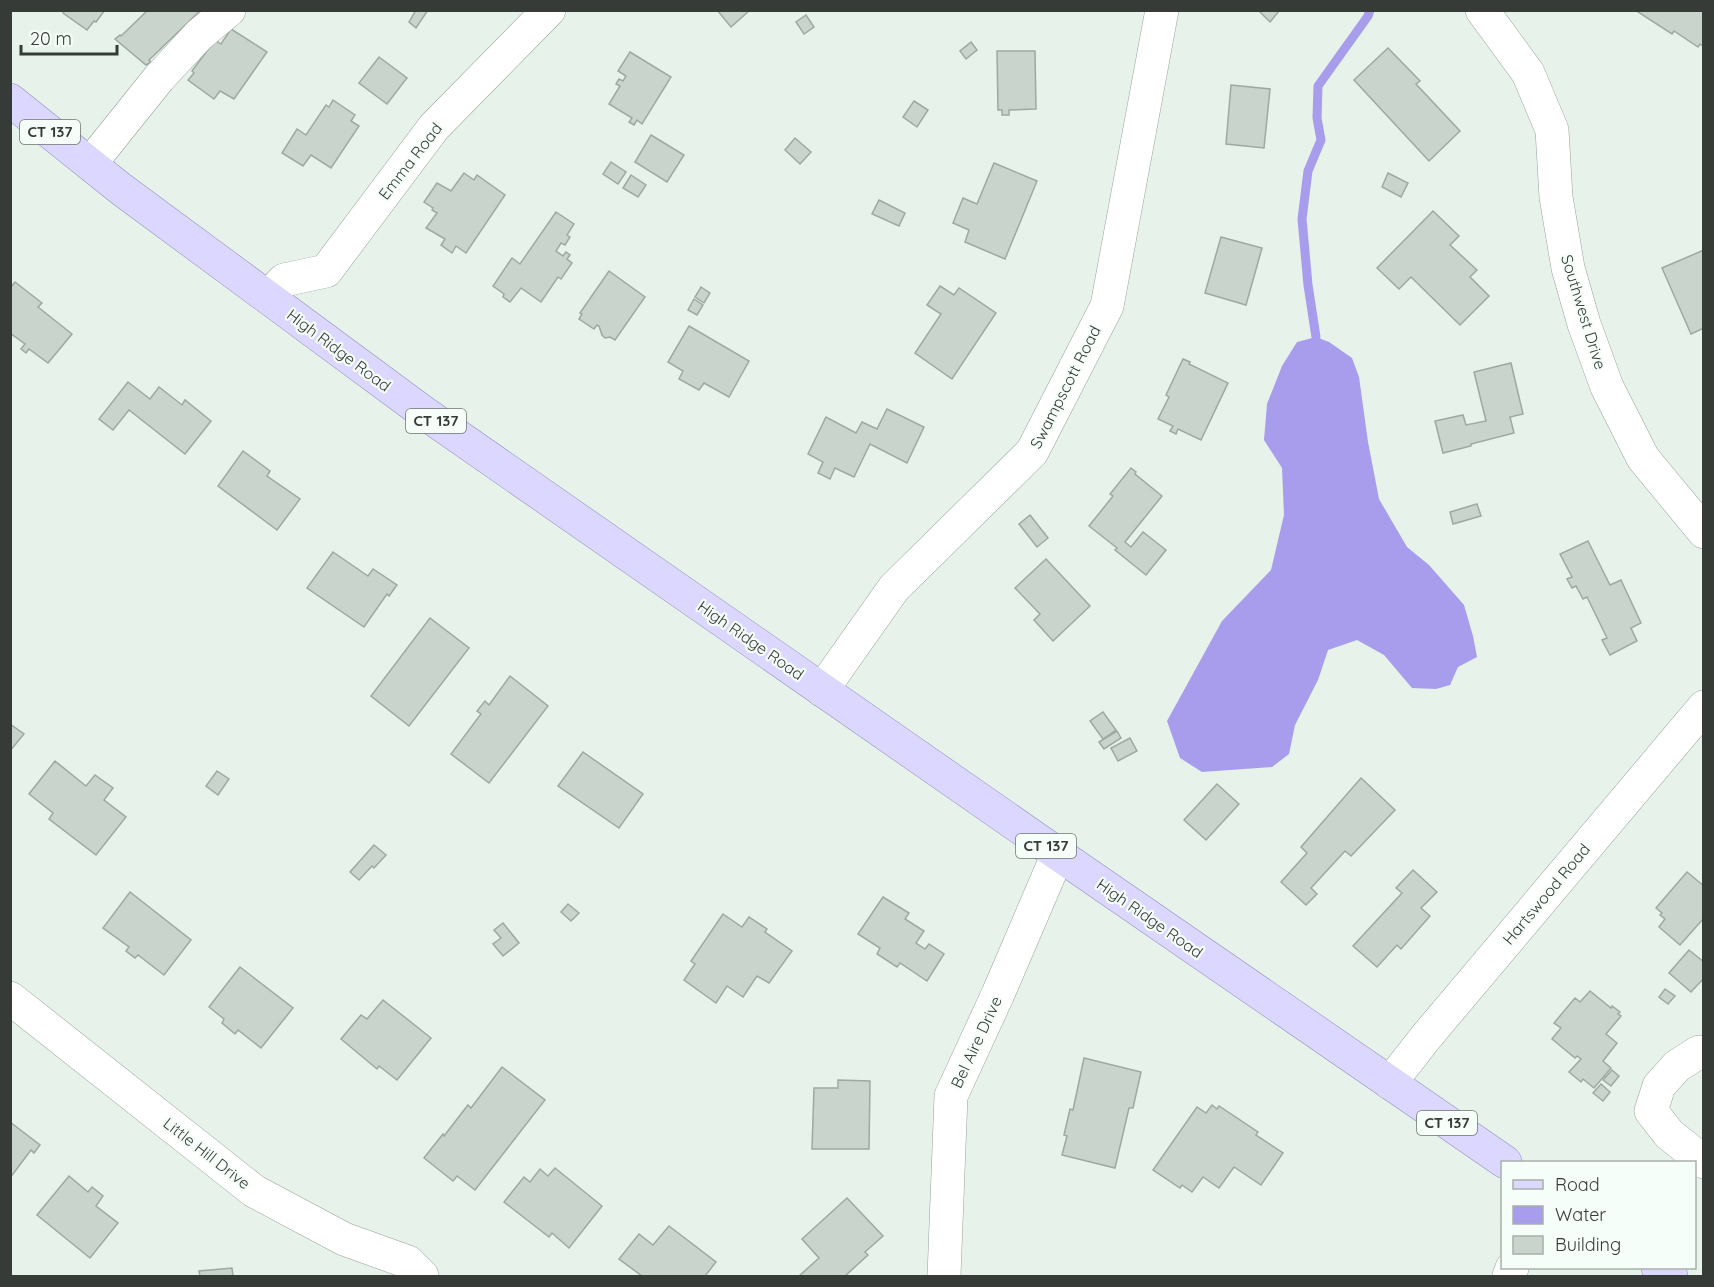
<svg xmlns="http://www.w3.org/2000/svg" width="1714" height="1287" font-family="Quicksand,sans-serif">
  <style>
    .water { fill: #a89ced }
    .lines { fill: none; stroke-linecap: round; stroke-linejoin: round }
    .stream { stroke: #a89ced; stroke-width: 9 }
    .building { fill: #c9d4cd; stroke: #9da9a1; stroke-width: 1.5 }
    .minor-casing { stroke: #98a39c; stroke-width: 34 }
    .major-casing { stroke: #938fb9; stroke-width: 34 }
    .minor { stroke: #fff; stroke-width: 33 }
    .major { stroke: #dcd7ff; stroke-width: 33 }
    .labels { text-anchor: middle; stroke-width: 4.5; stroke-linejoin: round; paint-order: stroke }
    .shield { fill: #f5fef8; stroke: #707672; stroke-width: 1.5 }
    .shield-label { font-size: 15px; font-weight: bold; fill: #373b38 }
    .street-label { font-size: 16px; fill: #373b38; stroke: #f5fef8 }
  </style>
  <rect width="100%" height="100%" fill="#e6f2ea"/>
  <!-- water -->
  <path class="water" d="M 1316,337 L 1329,342 L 1352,358 L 1359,377 L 1368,442 L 1379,499 L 1407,547 L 1429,565 L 1464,605 L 1473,636 L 1477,657 L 1458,667 L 1450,685 L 1436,689 L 1412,688 L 1384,655 L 1357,640 L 1328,650 L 1318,680 L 1295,725 L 1289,754 L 1272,767 L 1202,772 L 1180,758 L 1167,721 L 1222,621 L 1271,570 L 1284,515 L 1282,468 L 1264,440 L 1267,404 L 1282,366 L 1297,342 Z"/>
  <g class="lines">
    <!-- stream -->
    <path class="stream" d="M 1316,337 L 1308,285 L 1302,219 L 1308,171 L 1321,140 L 1317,118 L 1318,86 L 1368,16 L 1370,10"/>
  </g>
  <!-- building -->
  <g class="building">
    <path d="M 65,10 L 105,10 L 96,22 L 94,21 L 87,30 L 63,13 Z"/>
    <path d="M 148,10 L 201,10 L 149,60 L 151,62 L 146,65 L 115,39 L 120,35 L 121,36 Z"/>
    <path d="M 416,10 L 428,10 L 416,28 L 409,22 Z"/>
    <path d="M 717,10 L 750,10 L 731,27 Z"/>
    <path d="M 1258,10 L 1280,10 L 1270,22 Z"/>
    <path d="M 1635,10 L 1704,10 L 1704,47 L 1700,44 L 1698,47 L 1674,31 L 1672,34 Z"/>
    <path d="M 806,15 L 814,27 L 804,34 L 796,22 Z"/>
    <path d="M 231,29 L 267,52 L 234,99 L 220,91 L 214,99 L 188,80 L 194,73 L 192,71 L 215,40 L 221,44 Z"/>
    <path d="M 971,42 L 977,50 L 966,59 L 960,51 Z"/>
    <path d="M 1388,48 L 1420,81 L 1416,84 L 1460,131 L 1429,161 L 1354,80 Z"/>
    <path d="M 997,51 L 1035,51 L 1036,109 L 1009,110 L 1009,115 L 1002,115 L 1002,110 L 998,110 Z"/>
    <path d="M 630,52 L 671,77 L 642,124 L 637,120 L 634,125 L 629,122 L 632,118 L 609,104 L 620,86 L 616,84 L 619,79 L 623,81 L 626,76 L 618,71 Z"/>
    <path d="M 379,57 L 407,78 L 387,104 L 359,83 Z"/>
    <path d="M 1231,85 L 1270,89 L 1264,148 L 1226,144 Z"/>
    <path d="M 333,100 L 355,115 L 351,121 L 359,126 L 331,168 L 311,155 L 303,166 L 282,153 L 297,129 L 306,135 L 326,105 L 329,107 Z"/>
    <path d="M 914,101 L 928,110 L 917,127 L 903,117 Z"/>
    <path d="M 651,135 L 684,155 L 667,182 L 635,162 Z"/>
    <path d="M 795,138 L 811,152 L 800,164 L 785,150 Z"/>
    <path d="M 611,162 L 626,172 L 618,184 L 603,174 Z"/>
    <path d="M 994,163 L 1037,181 L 1005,259 L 965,242 L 969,230 L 953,223 L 963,198 L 977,204 Z"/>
    <path d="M 464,173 L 474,180 L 477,175 L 505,195 L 466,253 L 456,246 L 452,253 L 441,245 L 445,239 L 426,228 L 437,213 L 432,210 L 433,208 L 424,202 L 437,183 L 451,191 Z"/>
    <path d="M 1388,173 L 1408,183 L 1401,197 L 1382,187 Z"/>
    <path d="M 631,175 L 646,185 L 638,197 L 623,188 Z"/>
    <path d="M 879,200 L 905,213 L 899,226 L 872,214 Z"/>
    <path d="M 1433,211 L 1459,236 L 1450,245 L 1477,270 L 1470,277 L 1489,296 L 1460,325 L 1411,277 L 1399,289 L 1377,268 Z"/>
    <path d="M 556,212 L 574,224 L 567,235 L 570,237 L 565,245 L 561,243 L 556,251 L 563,256 L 566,252 L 570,255 L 567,259 L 572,263 L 561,279 L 558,277 L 541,302 L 521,288 L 510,302 L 503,297 L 504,294 L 493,286 L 512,258 L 520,264 Z"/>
    <path d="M 1221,237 L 1262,248 L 1246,305 L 1205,293 Z"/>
    <path d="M 1704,250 L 1704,328 L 1691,334 L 1662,268 Z"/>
    <path d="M 609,271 L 645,297 L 615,340 L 610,337 L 605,338 L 602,335 L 599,326 L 597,325 L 594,329 L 579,319 L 582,314 L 580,313 Z"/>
    <path d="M 15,282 L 42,303 L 38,307 L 72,334 L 48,363 L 29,349 L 26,353 L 21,349 L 25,344 L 10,333 L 10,288 Z"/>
    <path d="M 940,286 L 954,295 L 959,288 L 996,313 L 952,379 L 915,353 L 941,314 L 927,305 Z"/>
    <path d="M 701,287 L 710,293 L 704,303 L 695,297 Z"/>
    <path d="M 694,299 L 703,305 L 697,315 L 688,310 Z"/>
    <path d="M 689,326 L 749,361 L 729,397 L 704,383 L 699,390 L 679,379 L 683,371 L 668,362 Z"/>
    <path d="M 1183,359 L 1190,362 L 1189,364 L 1228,383 L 1201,440 L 1178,429 L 1176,434 L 1170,431 L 1173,426 L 1158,419 L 1169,397 L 1166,395 Z"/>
    <path d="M 1511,363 L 1523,414 L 1510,417 L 1514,433 L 1471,444 L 1471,446 L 1443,453 L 1435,421 L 1463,415 L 1466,425 L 1486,421 L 1474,372 Z"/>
    <path d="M 128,382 L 150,399 L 159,387 L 182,405 L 185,400 L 211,421 L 185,454 L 129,410 L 113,430 L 99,419 Z"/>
    <path d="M 887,409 L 924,427 L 907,463 L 870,444 L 854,477 L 835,468 L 830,479 L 818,473 L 823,462 L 808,454 L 826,417 L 856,433 L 862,422 L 877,429 Z"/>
    <path d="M 243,451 L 270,471 L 267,476 L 300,499 L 277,530 L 218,486 Z"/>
    <path d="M 1131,468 L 1136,472 L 1135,474 L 1162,496 L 1125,542 L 1131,547 L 1143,532 L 1166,550 L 1146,575 L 1115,550 L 1117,548 L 1089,526 L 1113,496 L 1110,494 Z"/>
    <path d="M 1477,504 L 1481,516 L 1453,524 L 1450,512 Z"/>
    <path d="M 1030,515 L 1048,538 L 1037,547 L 1019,524 Z"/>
    <path d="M 1588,541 L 1610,585 L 1621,580 L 1641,623 L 1631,628 L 1637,641 L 1610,655 L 1602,640 L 1607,638 L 1587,597 L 1583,599 L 1576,586 L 1572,588 L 1567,579 L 1572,577 L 1560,554 Z"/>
    <path d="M 333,552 L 368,576 L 373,569 L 397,585 L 389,596 L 387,594 L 364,627 L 307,588 Z"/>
    <path d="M 1046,559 L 1090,606 L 1053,641 L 1034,620 L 1040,614 L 1015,588 Z"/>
    <path d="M 430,618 L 469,648 L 409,726 L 371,696 Z"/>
    <path d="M 510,676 L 548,706 L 489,783 L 451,754 L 481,714 L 477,711 L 485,701 L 489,705 Z"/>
    <path d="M 1103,712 L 1116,730 L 1103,739 L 1090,721 Z"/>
    <path d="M 10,724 L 24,734 L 10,751 Z"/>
    <path d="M 1117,731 L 1121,738 L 1104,749 L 1099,742 Z"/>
    <path d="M 1130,738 L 1137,751 L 1118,761 L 1111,748 Z"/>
    <path d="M 583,752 L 643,794 L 619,828 L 558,786 Z"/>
    <path d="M 55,761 L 86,786 L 95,775 L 113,788 L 104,800 L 126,817 L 96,855 L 49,819 L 53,813 L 29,794 Z"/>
    <path d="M 217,771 L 229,779 L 218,795 L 206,786 Z"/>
    <path d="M 1361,778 L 1395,810 L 1351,856 L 1345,851 L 1311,888 L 1317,894 L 1306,905 L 1281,882 L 1307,853 L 1301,847 Z"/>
    <path d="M 1217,784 L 1239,804 L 1206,840 L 1184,820 Z"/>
    <path d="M 374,845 L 386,855 L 374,868 L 372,866 L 359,880 L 350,872 Z"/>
    <path d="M 1413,870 L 1437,892 L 1421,908 L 1430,916 L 1401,949 L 1397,945 L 1377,967 L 1353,946 L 1402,893 L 1396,888 Z"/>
    <path d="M 1687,872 L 1704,886 L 1704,918 L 1680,945 L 1659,927 L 1665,919 L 1660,915 L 1662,913 L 1656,908 Z"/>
    <path d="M 130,892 L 191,940 L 164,975 L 138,955 L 135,958 L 126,951 L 129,947 L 103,928 Z"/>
    <path d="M 883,897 L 909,913 L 905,919 L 924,931 L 916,943 L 925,949 L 929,944 L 944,954 L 927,981 L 900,963 L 897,967 L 877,954 L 880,948 L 858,934 Z"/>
    <path d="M 568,904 L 579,913 L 571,921 L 561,912 Z"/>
    <path d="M 723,914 L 742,927 L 749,917 L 767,929 L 765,932 L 792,951 L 769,983 L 757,976 L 743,997 L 727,986 L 716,1003 L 684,980 L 695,964 L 691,961 Z"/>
    <path d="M 503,923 L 519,943 L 503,956 L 493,944 L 501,938 L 494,930 Z"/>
    <path d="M 1689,950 L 1704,962 L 1704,978 L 1691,992 L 1669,973 Z"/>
    <path d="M 240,967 L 293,1008 L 261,1048 L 238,1030 L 235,1034 L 222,1023 L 224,1019 L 209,1007 Z"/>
    <path d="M 1665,989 L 1675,996 L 1668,1004 L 1659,997 Z"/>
    <path d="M 1590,991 L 1611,1008 L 1612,1006 L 1620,1012 L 1618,1014 L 1621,1016 L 1606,1034 L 1617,1043 L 1603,1061 L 1611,1068 L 1594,1088 L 1583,1079 L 1581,1082 L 1569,1072 L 1581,1059 L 1577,1056 L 1575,1058 L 1552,1039 L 1561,1028 L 1554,1023 L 1575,998 L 1580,1002 Z"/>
    <path d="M 383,1000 L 431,1038 L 397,1080 L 379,1066 L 377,1069 L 341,1039 L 361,1015 L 367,1019 Z"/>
    <path d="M 1084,1058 L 1141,1072 L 1133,1108 L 1129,1108 L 1115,1168 L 1062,1155 L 1067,1136 L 1064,1135 L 1070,1109 L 1073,1110 Z"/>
    <path d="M 502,1067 L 545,1100 L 475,1190 L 457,1176 L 453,1181 L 424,1158 L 443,1134 L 444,1136 L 468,1105 L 471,1108 Z"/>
    <path d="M 1612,1070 L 1619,1076 L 1611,1086 L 1603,1080 Z"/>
    <path d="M 838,1080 L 870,1081 L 869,1149 L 812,1149 L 814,1088 L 838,1088 Z"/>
    <path d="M 1601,1084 L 1610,1092 L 1603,1101 L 1593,1093 Z"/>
    <path d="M 1212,1105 L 1217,1109 L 1219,1106 L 1258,1132 L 1256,1135 L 1283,1153 L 1261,1185 L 1234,1167 L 1219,1188 L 1203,1177 L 1192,1192 L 1182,1185 L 1180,1188 L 1153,1170 L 1197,1107 L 1206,1113 Z"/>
    <path d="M 10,1122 L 40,1145 L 34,1153 L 31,1150 L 10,1178 Z"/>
    <path d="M 555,1168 L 602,1206 L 569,1248 L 552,1233 L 549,1237 L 504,1202 L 524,1177 L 530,1182 L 540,1169 L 548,1176 Z"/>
    <path d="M 69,1176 L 88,1192 L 92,1187 L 103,1196 L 96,1206 L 118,1223 L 90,1258 L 37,1215 Z"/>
    <path d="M 847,1198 L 883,1236 L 865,1252 L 868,1255 L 845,1276 L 799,1276 L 819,1258 L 802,1239 Z"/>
    <path d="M 669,1226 L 716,1262 L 705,1276 L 642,1276 L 619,1259 L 639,1234 L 653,1245 Z"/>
    <path d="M 232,1268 L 233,1276 L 200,1276 L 199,1271 Z"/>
  </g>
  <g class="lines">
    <!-- minor casing -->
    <g class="minor-casing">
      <g id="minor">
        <path d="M 1482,10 L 1528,73 L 1552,130 L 1556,197 L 1568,268 L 1584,324 L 1607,387 L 1643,458 L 1704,532"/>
        <path d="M 90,164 L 159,78 L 199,35 L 229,10"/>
        <path d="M 268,297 L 284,280 L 326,271 L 434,127 L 549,10"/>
        <path d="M 822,690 L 894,588 L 1032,452 L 1107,306 L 1162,10"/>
        <path d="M 10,998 L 254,1191 L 344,1239 L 408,1262 L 422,1276"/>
        <path d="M 1704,1054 L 1699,1052 L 1677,1066 L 1659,1086 L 1651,1111 L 1669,1134 L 1704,1162"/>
        <path d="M 1390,1083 L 1426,1037 L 1704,707"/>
        <path d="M 944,1276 L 951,1096 L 998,994 L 1058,854"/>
        <path d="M 1509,1276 L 1512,1268"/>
      </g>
    </g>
    <!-- major casing -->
    <g class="major-casing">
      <g id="major">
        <path d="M 10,100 L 121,189 L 423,412 L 1058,854 L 1505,1162"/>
        <path d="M 1658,1268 L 1671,1276"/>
      </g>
    </g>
    <!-- minor -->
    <use href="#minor" class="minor"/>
    <!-- major -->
    <use href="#major" class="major"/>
  </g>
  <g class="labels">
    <!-- shield labels -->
    <g class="shield">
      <rect x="20" y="120" width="60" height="24" rx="4.5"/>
      <rect x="406" y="409" width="60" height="24" rx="4.5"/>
      <rect x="1016" y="834" width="60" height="24" rx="4.5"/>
      <rect x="1417" y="1111" width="60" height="24" rx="4.5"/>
    </g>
    <g class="shield-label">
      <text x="50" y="137">CT 137</text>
      <text x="436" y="426">CT 137</text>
      <text x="1046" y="851">CT 137</text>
      <text x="1447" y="1128">CT 137</text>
    </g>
    <!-- street labels -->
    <g class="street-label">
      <text transform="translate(410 161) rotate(-52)" y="6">Emma Road</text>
      <text transform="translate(1584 312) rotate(73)" y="6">Southwest Drive</text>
      <text transform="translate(339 350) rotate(37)" y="6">High Ridge Road</text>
      <text transform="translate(1065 387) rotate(-63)" y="6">Swampscott Road</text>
      <text transform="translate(751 640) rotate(35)" y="6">High Ridge Road</text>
      <text transform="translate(1546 894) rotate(-50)" y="6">Hartswood Road</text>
      <text transform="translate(1150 918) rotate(35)" y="6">High Ridge Road</text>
      <text transform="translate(976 1042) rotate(-65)" y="6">Bel Aire Drive</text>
      <text transform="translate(207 1153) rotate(38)" y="6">Little Hill Drive</text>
    </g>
  </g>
  <!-- border -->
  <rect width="1714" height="1287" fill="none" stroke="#373b38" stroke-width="24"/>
  <!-- legend -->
  <rect x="1501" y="1161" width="195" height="108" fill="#f5fef8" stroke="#a9b0ab" stroke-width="1.5"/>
  <rect x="1513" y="1180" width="30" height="9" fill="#dcd7ff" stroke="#a9b0ab" stroke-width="1.5"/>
  <text x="1555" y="1191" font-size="18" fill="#373b38">Road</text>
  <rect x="1513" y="1206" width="30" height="18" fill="#a89ced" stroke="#a9b0ab" stroke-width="1.5"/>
  <text x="1555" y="1221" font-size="18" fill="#373b38">Water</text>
  <rect x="1513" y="1236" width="30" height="18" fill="#c9d4cd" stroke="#a9b0ab" stroke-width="1.5"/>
  <text x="1555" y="1251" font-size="18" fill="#373b38">Building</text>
  <!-- scale -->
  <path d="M21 45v9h96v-9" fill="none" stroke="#373b38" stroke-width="3"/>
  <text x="30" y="45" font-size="18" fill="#373b38" stroke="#f5fef8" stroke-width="4.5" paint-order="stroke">20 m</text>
</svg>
